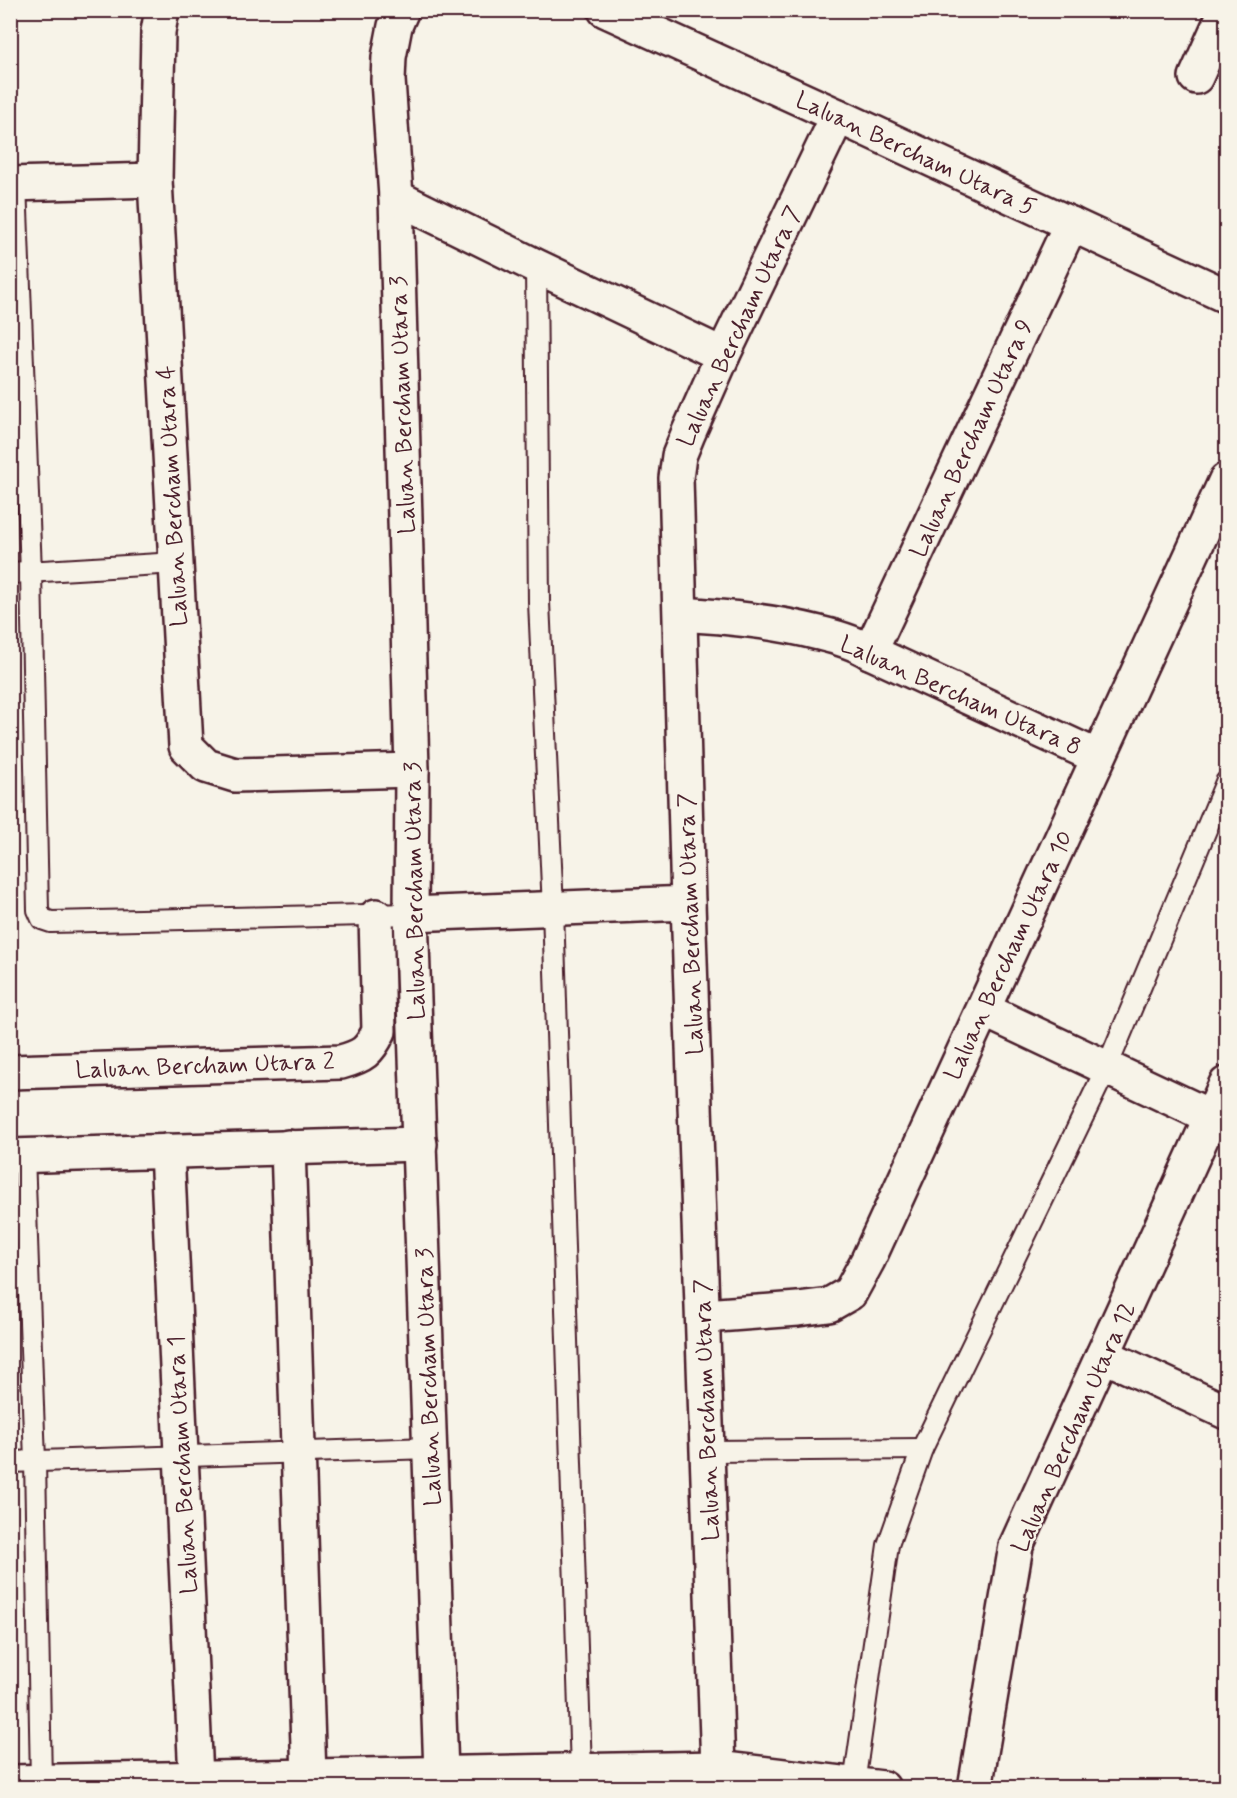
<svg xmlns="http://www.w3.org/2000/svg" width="1237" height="1798" font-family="Mynerve,sans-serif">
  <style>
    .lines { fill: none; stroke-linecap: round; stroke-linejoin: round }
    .service-casing { stroke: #4a1f2b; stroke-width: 24 }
    .minor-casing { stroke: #4a1f2b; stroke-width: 38 }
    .service { stroke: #f7f3e8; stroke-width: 20 }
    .minor { stroke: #f7f3e8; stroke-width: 33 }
    .labels { text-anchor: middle; stroke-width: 5; stroke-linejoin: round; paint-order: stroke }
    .street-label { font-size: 24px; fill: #4a1f2b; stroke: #f7f3e8 }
  </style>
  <rect width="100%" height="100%" fill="#f7f3e8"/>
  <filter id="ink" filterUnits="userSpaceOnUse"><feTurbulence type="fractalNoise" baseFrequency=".0167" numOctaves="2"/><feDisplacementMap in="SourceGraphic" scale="12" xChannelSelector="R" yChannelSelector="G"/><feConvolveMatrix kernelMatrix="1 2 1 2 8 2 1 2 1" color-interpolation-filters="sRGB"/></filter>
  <g filter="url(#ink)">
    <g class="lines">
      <!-- service casing -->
      <g class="service-casing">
        <g id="service">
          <path d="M 16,184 L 31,572 L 38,910 L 42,919 L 51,922 L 411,914"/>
          <path d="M 536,266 L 539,602 L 553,909 L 581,1771"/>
          <path d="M 10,573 L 176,563"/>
          <path d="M 24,1155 L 35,1461 L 41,1781"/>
          <path d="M 708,1451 L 922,1449"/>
          <path d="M 10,1462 L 430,1448"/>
          <path d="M 854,1784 L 888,1545 L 922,1449 L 1107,1067 L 1226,782"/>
        </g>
      </g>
      <!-- minor casing -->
      <g class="minor-casing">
        <g id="minor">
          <path d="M 162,10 L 158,32 L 155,180 L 186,746 L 206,766 L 235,775 L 412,770"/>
          <path d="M 402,10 L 395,26 L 389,57 L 388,80 L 396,197 L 412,770 L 411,914 L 441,1773"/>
          <path d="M 605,10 L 838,116 L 1226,296"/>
          <path d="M 1196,77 L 1226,10"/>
          <path d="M 10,184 L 155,180"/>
          <path d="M 396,197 L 536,266 L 723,355"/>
          <path d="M 681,614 C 727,617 773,621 819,633 C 836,637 855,642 870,652 L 1098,757"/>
          <path d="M 870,652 L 1071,224"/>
          <path d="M 411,914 L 688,903"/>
          <path d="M 984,1010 L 1226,1124"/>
          <path d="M 10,1072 L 341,1062 C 363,1056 369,1052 379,1031 L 376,916"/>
          <path d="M 288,1147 L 309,1776"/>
          <path d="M 167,1151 L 196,1778"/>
          <path d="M 10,1156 L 420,1144"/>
          <path d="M 704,1316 L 798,1309 L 829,1305 L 850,1293 L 868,1260 L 1226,480"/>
          <path d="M 1103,1355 L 1226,1412"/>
          <path d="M 718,1768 L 688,903 L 676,478 L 679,456 L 688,434 L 723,355 L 838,116"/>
          <path d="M 10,1782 L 718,1768 L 883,1788"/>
          <path d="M 975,1788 L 1016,1546 L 1226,1084"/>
        </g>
      </g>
      <!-- service -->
      <use href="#service" class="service"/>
      <!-- minor -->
      <use href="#minor" class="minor"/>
    </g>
  </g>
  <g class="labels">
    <!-- street labels -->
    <g class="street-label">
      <text transform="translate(916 153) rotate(25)" y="8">Laluan Bercham Utara 5</text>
      <text transform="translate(739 326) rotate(-65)" y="8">Laluan Bercham Utara 7</text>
      <text transform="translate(402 405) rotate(-92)" y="8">Laluan Bercham Utara 3</text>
      <text transform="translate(971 438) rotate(-65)" y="8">Laluan Bercham Utara 9</text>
      <text transform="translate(172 496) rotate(-93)" y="8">Laluan Bercham Utara 4</text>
      <text transform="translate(961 695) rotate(24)" y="8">Laluan Bercham Utara 8</text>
      <text transform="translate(414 891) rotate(-91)" y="8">Laluan Bercham Utara 3</text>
      <text transform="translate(690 924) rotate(-92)" y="8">Laluan Bercham Utara 7</text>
      <text transform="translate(1008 955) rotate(-65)" y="8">Laluan Bercham Utara 10</text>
      <text transform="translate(205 1065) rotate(-2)" y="8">Laluan Bercham Utara 2</text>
      <text transform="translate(428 1377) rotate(-92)" y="8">Laluan Bercham Utara 3</text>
      <text transform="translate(706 1410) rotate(-92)" y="8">Laluan Bercham Utara 7</text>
      <text transform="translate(1073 1427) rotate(-66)" y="8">Laluan Bercham Utara 12</text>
      <text transform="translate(182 1465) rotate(-93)" y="8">Laluan Bercham Utara 1</text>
    </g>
  </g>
  <!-- margin -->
  <rect width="1237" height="1798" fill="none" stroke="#f7f3e8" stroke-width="36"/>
  <rect x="18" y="18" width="1201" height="1762" fill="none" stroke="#4a1f2b" stroke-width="2" filter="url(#ink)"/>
</svg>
